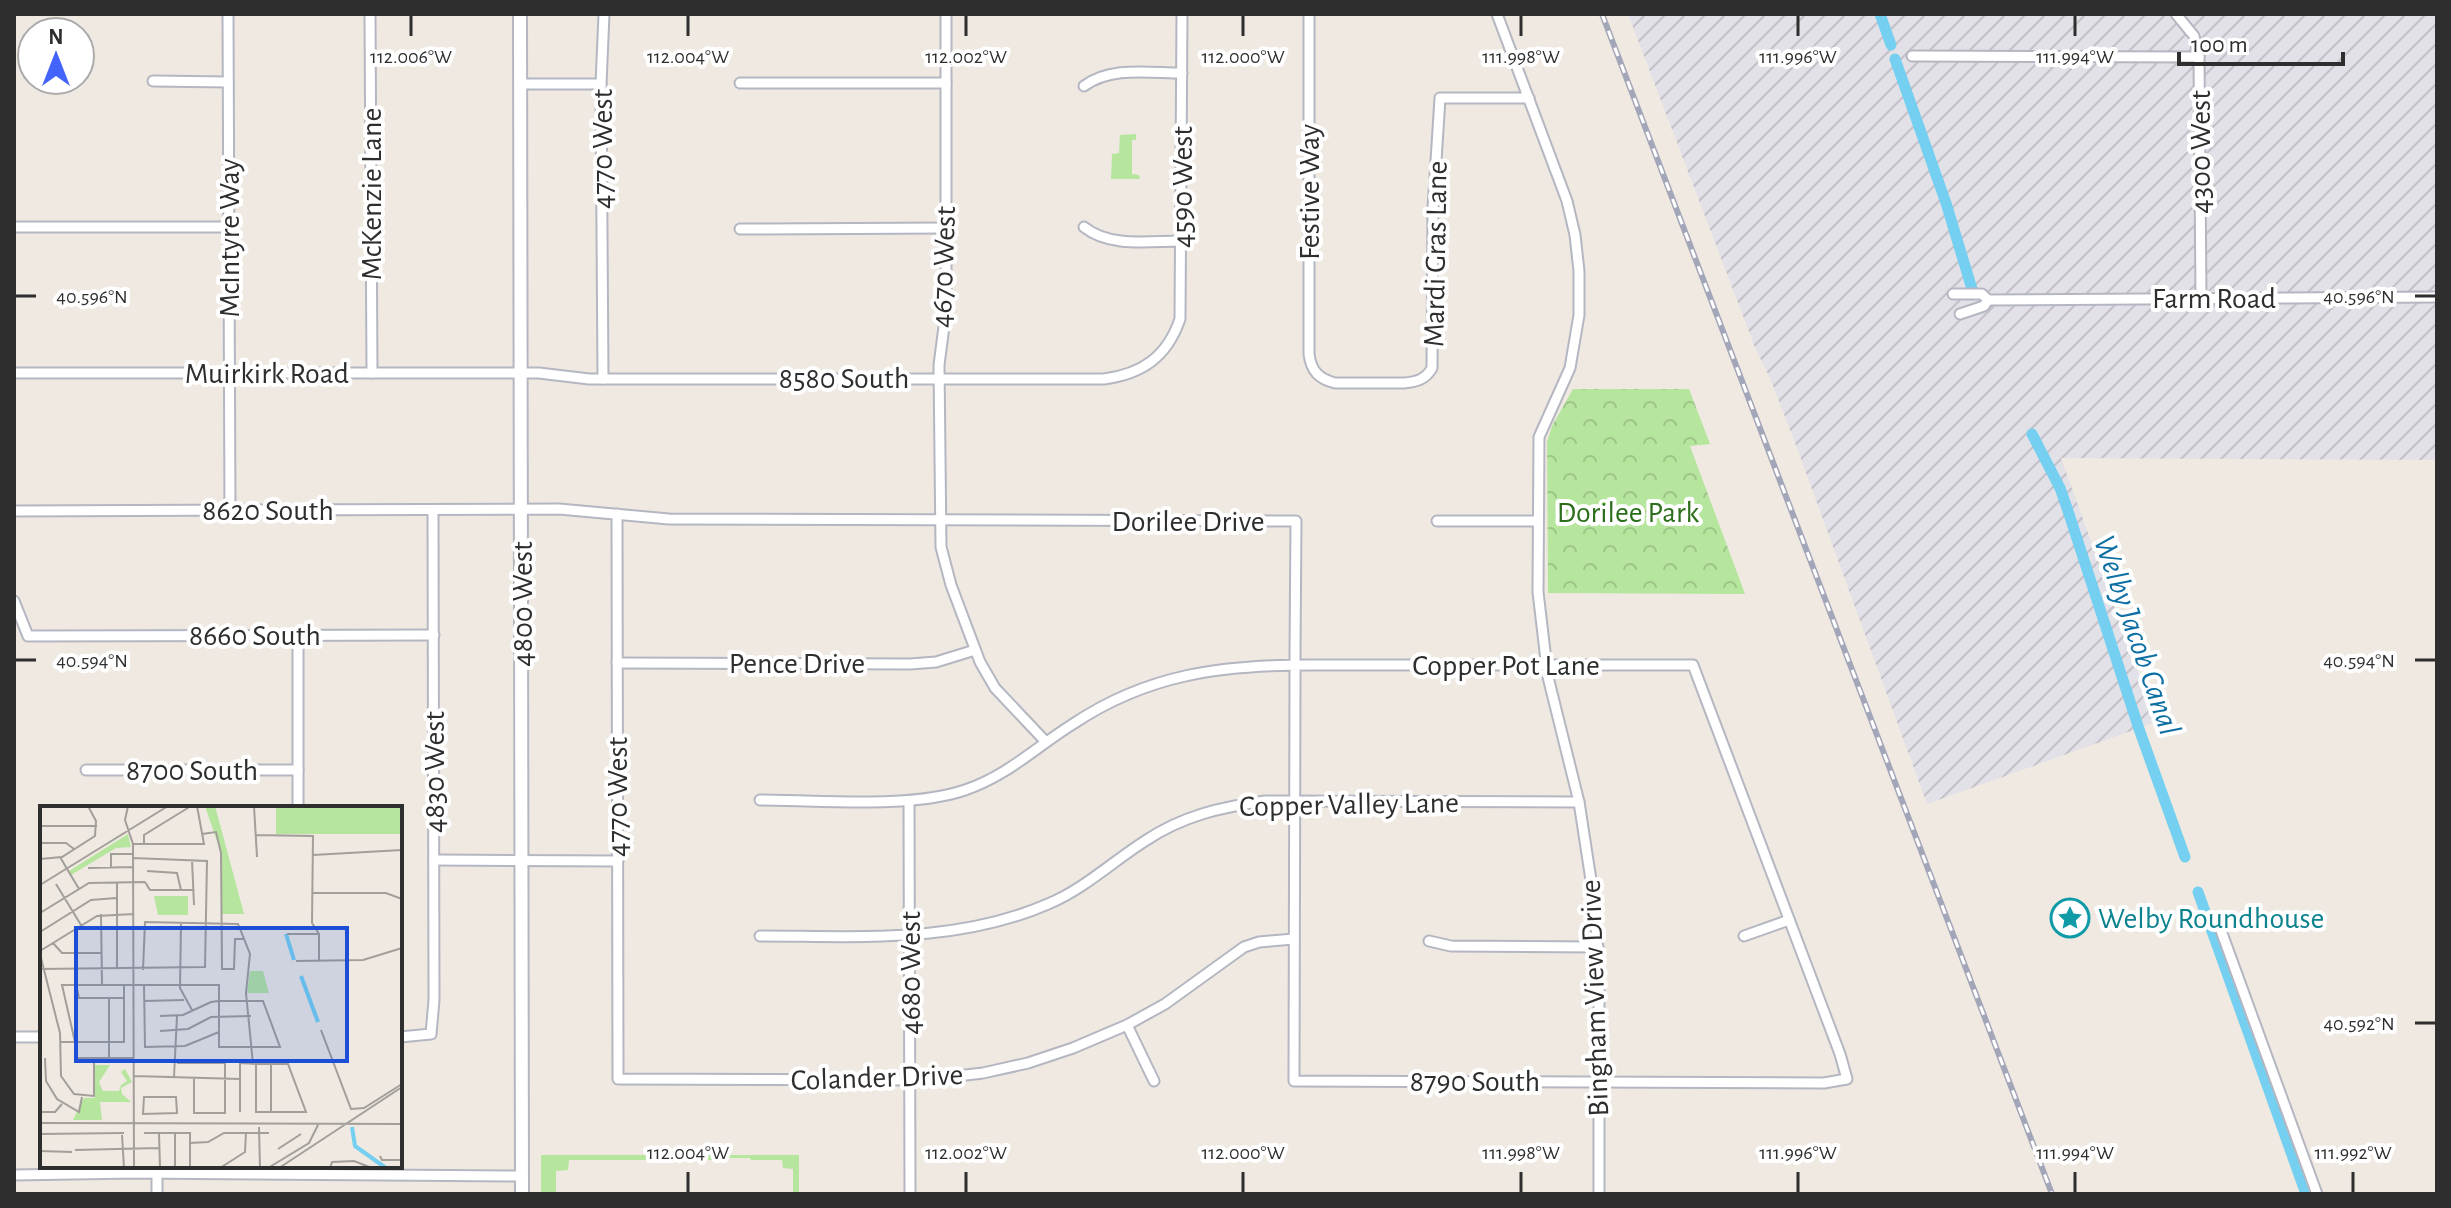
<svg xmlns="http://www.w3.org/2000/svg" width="2451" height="1208" font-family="'Alegreya Sans',sans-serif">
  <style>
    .industrial { fill: url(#industrial-furrows) }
    .grass { fill: #b6e59e }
    .park { fill: url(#park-crowns) }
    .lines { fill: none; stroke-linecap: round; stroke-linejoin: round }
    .canal { stroke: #75cff0; stroke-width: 11 }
    .street-casing { stroke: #b4b7c1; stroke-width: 13 }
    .secondary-casing { stroke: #b4b7c1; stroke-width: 16 }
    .street { stroke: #fff; stroke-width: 9 }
    .secondary { stroke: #fff; stroke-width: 12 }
    .rail-casing { stroke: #a3a6b8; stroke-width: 6 }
    .rail { stroke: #fff; stroke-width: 3; stroke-dasharray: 9; stroke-linecap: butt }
    .ticks { fill: none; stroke: #2e2e2e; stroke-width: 3 }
    .labels { text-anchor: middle; stroke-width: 8; stroke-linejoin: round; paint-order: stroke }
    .street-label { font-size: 30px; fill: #2e2e2e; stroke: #fff }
    .park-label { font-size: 30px; fill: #2c6e1b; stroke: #fff }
    .culture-label { font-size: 30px; fill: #0d838f; stroke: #fff; text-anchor: start }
    .water-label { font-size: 32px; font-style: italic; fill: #0d6fa3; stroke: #fff }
    .inset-river { fill: none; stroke: #75cff0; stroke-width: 4 }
    .inset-road { fill: none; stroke: #a29e99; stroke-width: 2 }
    .view { fill: #1d4ed8; fill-opacity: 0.15; stroke: #1d4ed8; stroke-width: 4 }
    .inset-edge { fill: none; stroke: #2e2e2e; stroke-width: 4 }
    .ticks-label { font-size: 20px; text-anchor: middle; fill: #2e2e2e; stroke: #fff; stroke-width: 8; stroke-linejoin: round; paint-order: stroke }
  </style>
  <defs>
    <pattern id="industrial-furrows" width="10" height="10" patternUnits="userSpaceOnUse" patternTransform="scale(2)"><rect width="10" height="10" fill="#e3e1e8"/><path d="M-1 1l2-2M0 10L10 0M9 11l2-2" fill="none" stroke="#c3c1c7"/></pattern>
    <pattern id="park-crowns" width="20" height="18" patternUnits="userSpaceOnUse" patternTransform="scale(2)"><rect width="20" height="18" fill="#b6e59e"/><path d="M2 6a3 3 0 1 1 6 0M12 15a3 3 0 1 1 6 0" fill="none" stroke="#9dc588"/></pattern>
  </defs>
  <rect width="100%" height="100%" fill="#efe9e1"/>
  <!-- industrial -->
  <path class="industrial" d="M 1628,14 L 2437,14 L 2437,460 L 2061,458 L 2156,722 L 1927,804 L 1797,448 L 1770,378 L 1756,350 Z"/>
  <!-- grass -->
  <g class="grass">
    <path d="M 1136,134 L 1136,140 L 1132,140 L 1132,174 L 1139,175 L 1140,179 L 1111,179 L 1112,154 L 1119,153 L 1120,135 Z"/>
    <path d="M 541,1155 L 799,1155 L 799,1194 L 793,1194 L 793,1169 L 783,1168 L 782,1160 L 751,1160 L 750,1158 L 728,1158 L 727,1160 L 569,1160 L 568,1170 L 556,1171 L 556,1194 L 541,1194 Z"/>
  </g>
  <!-- park -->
  <path class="park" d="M 1573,389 L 1689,389 L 1710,444 L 1690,446 L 1745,594 L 1548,593 L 1547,442 L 1552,426 Z"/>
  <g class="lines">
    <!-- canal -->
    <g class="canal">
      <path d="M 1880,14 L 1891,45"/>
      <path d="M 1895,59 L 1946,203 L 1972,289"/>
      <path d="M 2032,434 L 2060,488 L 2068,511 L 2139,729 L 2185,857"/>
      <path d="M 2198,892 L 2306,1194"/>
    </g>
    <!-- street casing -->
    <g class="street-casing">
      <g id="street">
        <path d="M 228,14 L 230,511"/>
        <path d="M 370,14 L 372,373"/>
        <path d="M 946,14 L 946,311 L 939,365 L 941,547 L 951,585 L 980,662 L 995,688 L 1046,742"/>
        <path d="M 1309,14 L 1309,354 C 1311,371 1319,379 1335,383 L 1404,383 C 1417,382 1426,379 1432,368 L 1433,208 L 1440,98 L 1529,98"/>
        <path d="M 1497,14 L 1567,201 L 1575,235 L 1579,271 L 1579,315 L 1570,368 L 1539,437 L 1538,592 L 1548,677 L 1579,802 L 1595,906 L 1599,977 L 1599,1194"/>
        <path d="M 2176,14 L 2194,36 L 2199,57 L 2201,298"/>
        <path d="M 1912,56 L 2199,57"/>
        <path d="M 153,81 L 228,82"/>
        <path d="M 740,83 L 946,83"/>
        <path d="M 520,84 L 601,84"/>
        <path d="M 1084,86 C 1111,66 1149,73 1182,73"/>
        <path d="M 14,227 L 229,227"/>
        <path d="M 1084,227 C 1110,248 1150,241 1181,241"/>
        <path d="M 740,229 L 946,228"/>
        <path d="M 1953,294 L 1982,294 L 1988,300 L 1984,306 L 1960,314"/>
        <path d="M 1988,300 L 2437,297"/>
        <path d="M 14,373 L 539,373 L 589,379 L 1104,379 C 1142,374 1167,357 1180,319 L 1182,14"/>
        <path d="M 603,379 L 601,84 L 604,14"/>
        <path d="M 14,511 L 559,509 L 669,519 L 1296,521 L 1295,653 L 1295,676 L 1294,1081 L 1824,1083 L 1847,1079 L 1840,1054 L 1693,665 L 1310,665 C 1221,665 1148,674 1073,724 C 1036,747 1007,776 965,790 C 909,809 820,800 760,800"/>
        <path d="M 617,514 L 618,1079 L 922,1080 L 983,1073 L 1028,1063 L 1073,1048 L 1127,1025 L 1165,1004 L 1244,947 L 1259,942 L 1294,939"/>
        <path d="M 1437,521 L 1537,521"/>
        <path d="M 14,601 L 28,636 L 434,635"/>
        <path d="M 298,635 L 298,808"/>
        <path d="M 617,663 L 910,664 L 936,662 L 975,650"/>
        <path d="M 86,770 L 298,770"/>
        <path d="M 909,801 L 910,1194"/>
        <path d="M 434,860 L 618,861"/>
        <path d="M 2219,925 L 2317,1194"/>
        <path d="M 760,936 C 858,936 956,944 1048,904 C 1084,889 1112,862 1145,841 C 1182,816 1221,807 1265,801 L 1579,802"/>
        <path d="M 1744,936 L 1789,920"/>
        <path d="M 1429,941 L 1451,946 L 1598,947"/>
        <path d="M 1127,1025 L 1154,1081"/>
        <path d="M 14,1037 L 42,1037"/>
        <path d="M 400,1037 L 431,1034 L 434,1000 L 433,510"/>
        <path d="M 157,1174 L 157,1194"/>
        <path d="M 14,1175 L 135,1173 L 522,1176"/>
      </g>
    </g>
    <!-- secondary casing -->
    <g class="secondary-casing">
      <path id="secondary" d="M 520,14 L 522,1194"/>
    </g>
    <!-- street -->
    <use href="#street" class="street"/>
    <!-- secondary -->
    <use href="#secondary" class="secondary"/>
    <!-- rail casing -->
    <g class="rail-casing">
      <path id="rail" d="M 1602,14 L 2052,1194"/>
    </g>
    <!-- rail -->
    <use href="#rail" class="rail"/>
  </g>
  <!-- ticks -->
  <path class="ticks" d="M 411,16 L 411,36M 688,16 L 688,36M 966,16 L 966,36M 1243,16 L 1243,36M 1521,16 L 1521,36M 1798,16 L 1798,36M 2075,16 L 2075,36M 16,296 L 36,296M 2415,296 L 2435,296M 16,660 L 36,660M 2415,660 L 2435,660M 2415,1023 L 2435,1023M 688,1172 L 688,1192M 966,1172 L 966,1192M 1243,1172 L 1243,1192M 1521,1172 L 1521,1192M 1798,1172 L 1798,1192M 2075,1172 L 2075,1192M 2353,1172 L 2353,1192"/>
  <!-- icons -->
  <defs>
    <g id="sight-ring" transform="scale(2)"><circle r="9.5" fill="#fff" stroke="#0f9aa8" stroke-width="1.5"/><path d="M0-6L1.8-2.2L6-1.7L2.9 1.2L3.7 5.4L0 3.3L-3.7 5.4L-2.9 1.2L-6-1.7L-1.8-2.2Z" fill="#0f9aa8"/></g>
  </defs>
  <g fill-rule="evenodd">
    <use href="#sight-ring" x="2070" y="918"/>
  </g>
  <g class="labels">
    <!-- street labels -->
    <g class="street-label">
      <text transform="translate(602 149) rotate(-90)" y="10">4770 West</text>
      <text transform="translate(2200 152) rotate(-90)" y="10">4300 West</text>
      <text transform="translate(1182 187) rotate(-90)" y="10">4590 West</text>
      <text transform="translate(1309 192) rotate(-90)" y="10">Festive Way</text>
      <text transform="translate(371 194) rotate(-90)" y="10">McKenzie Lane</text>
      <text transform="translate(229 238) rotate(-90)" y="10">McIntyre Way</text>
      <text transform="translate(1435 254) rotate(-89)" y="10">Mardi Gras Lane</text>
      <text transform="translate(943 267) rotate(-88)" y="10">4670 West</text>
      <text x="2214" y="308">Farm Road</text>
      <text x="267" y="383">Muirkirk Road</text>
      <text x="844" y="388">8580 South</text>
      <text x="268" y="520">8620 South</text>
      <text x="1188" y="531">Dorilee Drive</text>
      <text transform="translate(522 604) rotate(-90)" y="10">4800 West</text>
      <text x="255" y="645">8660 South</text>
      <text x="797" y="673">Pence Drive</text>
      <text x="1506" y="675">Copper Pot Lane</text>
      <text x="192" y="780">8700 South</text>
      <text transform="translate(434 772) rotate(-90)" y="10">4830 West</text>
      <text transform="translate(617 797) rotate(-90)" y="10">4770 West</text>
      <text transform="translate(1349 804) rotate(-1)" y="10">Copper Valley Lane</text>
      <text transform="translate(910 973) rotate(-90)" y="10">4680 West</text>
      <text transform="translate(1594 998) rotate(-92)" y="10">Bingham View Drive</text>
      <text transform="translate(877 1077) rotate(-2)" y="10">Colander Drive</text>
      <text x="1475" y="1091">8790 South</text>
    </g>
    <!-- park labels -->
    <g class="park-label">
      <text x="1628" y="522">Dorilee Park</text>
    </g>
    <!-- culture labels -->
    <g class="culture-label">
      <text x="2098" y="928">Welby Roundhouse</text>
    </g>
    <!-- water labels -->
    <g class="water-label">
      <text transform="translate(2138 635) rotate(71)" y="11">Welby Jacob Canal</text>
    </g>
  </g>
  <!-- overview -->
  <g transform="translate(40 806)">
    <rect width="362" height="362" fill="#efe9e1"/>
    <path d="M 55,259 L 70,259 L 59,276 L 63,285 L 79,285 L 81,279 L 87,275 L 81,266 L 85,263 L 92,276 L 81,282 L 82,288 L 91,296 L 60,296 L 62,314 L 39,314 L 44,292 L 55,292 Z" fill="#b6e59e"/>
    <path d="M 165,0 L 175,0 L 204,108 L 181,108 L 181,47 ZM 236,0 L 362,0 L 362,28 L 236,28 ZM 88,28 L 91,41 L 76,42 L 31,69 L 29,65 ZM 114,90 L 148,90 L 148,109 L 118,109 ZM 210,165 L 223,165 L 229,187 L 207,187 ZM 54,292 L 55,314 L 33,314 L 43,293 Z" fill="#b6e59e"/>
    <path class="inset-river" d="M 246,128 L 254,154M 261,170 L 278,216M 312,321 L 315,340 L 346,362"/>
    <path class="inset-road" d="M 88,0 L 85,14 L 93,38 L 94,362M 214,0 L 217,51M 0,20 L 57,20M 162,28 L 176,26 L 181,47 L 182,163 L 194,163 L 195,133 L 205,133M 215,29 L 273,30 L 272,117 L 279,128 L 279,155M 0,37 L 26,37 L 34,43M 93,38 L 164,38 L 157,0M 104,38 L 104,29 L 151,0M 273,49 L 362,44M 20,51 L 39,83M 0,53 L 22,51 L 55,30 L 56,15 L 48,0M 152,54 L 154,99M 71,61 L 71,48 L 93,48M 48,62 L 93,61M 107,65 L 137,67 L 141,84M 77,76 L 77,163M 105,76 L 110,84 L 154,84M 16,78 L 41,119M 0,79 L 128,0M 272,87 L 346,87 L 362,93M 0,107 L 49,77 L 105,76M 61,108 L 62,178M 141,116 L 140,182 L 152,204M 0,126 L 51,94 L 76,92M 247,128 L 279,128M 13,137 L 22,147 L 61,147M 0,145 L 57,110 L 94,108M 0,148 L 20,227 L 21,270 L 34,288 L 54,290 L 54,252M 256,155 L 323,154 L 362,142M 0,163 L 165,161 L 167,55 L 93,52M 103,164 L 105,116 L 198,118 L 210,148 L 206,187 L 213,258M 36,178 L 39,192 L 84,192M 104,179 L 105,241 L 145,240 L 179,226M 69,192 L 69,252M 104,195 L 144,194M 281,224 L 311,303 L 324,302 L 362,278M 120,225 L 148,223 L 171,211 L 211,210M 20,236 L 84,236 L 84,178M 35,236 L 22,179 L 179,179 L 179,241 L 240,241 L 223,195 L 178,195 L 171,196 L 143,209 L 120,210M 5,252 L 6,275 L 17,293 L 39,306 L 42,291M 36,252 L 94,252M 137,257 L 185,257 L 185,307 L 154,307 L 154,272M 231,258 L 231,306M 94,270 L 200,273M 134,271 L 137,210M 104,291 L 136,291 L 137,307 L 103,308 ZM 0,306 L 15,306 L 22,298M 200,306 L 200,257 L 216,258 L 248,258 L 266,306 L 216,306 L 216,258M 0,317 L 362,318M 219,321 L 220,362M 104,327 L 150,327 L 150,362M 119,327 L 120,362M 135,327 L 135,362M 0,328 L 84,327M 82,329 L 84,362M 150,337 L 168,336 L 184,327 L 229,327M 238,343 L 261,328M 35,344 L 119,342M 0,345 L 32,346M 340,350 L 342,354 L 362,354M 180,362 L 205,346 L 206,326M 228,362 L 269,337 L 278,319M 239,362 L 362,281M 290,362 L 292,356 L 314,355 L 332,362"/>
    <path class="view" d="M 36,122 L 307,122 L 307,255 L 36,255 Z"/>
    <rect width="362" height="362" class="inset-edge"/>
  </g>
  <g class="ticks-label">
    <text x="411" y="63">112.006°W</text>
    <text x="688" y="63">112.004°W</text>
    <text x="966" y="63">112.002°W</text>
    <text x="1243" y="63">112.000°W</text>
    <text x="1521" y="63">111.998°W</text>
    <text x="1798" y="63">111.996°W</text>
    <text x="2075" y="63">111.994°W</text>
    <text x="92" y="303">40.596°N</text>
    <text x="2359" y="303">40.596°N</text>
    <text x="92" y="667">40.594°N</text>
    <text x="2359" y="667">40.594°N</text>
    <text x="2359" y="1030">40.592°N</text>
    <text x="688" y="1159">112.004°W</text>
    <text x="966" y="1159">112.002°W</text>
    <text x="1243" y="1159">112.000°W</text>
    <text x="1521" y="1159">111.998°W</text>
    <text x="1798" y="1159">111.996°W</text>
    <text x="2075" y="1159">111.994°W</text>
    <text x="2353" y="1159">111.992°W</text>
  </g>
  <!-- border -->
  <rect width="2451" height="1208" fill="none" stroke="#2e2e2e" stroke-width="32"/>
  <!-- north arrow -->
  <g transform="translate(56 56)"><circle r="38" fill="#ffffff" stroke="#ababab" stroke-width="2"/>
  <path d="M0-6L14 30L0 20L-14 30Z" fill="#4264fb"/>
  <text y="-12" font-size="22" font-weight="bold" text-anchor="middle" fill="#2e2e2e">N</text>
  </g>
  <!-- scale -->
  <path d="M2179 52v12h164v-12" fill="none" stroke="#2e2e2e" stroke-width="4"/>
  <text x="2191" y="52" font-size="24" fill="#2e2e2e" stroke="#ffffff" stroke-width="6" paint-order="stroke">100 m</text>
</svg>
